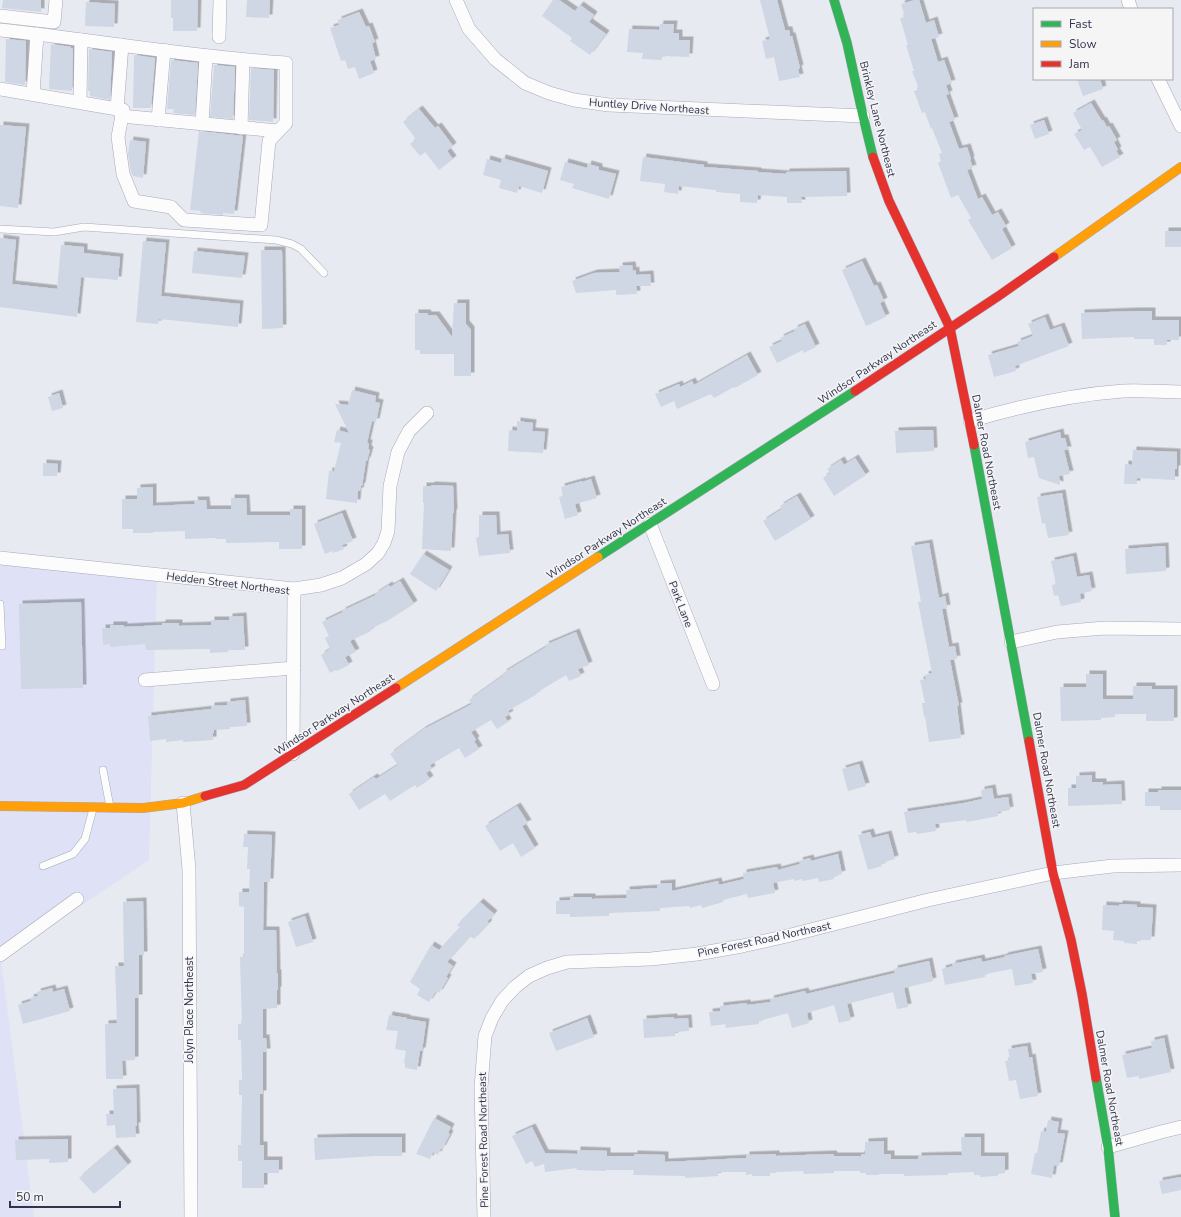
<svg xmlns="http://www.w3.org/2000/svg" width="1181" height="1217" font-family="'Nunito Sans',sans-serif">
  <style>
    .built { fill: #dfe2f6 }
    .building { fill: #cfd6e4; filter: url(#shadow) }
    .lines { fill: none; stroke-linecap: round; stroke-linejoin: round }
    .lane-casing { stroke: #a6a8b7; stroke-width: 8 }
    .street-casing { stroke: #a6a8b7; stroke-width: 14 }
    .fast-casing { stroke: #a6a8b7; stroke-width: 10 }
    .slow-casing { stroke: #a6a8b7; stroke-width: 10 }
    .jam-casing { stroke: #a6a8b7; stroke-width: 10 }
    .lane { stroke: #fcfcfd; stroke-width: 7 }
    .street { stroke: #fcfcfd; stroke-width: 13 }
    .fast { stroke: #30b455; stroke-width: 9 }
    .slow { stroke: #ff9f0a; stroke-width: 9 }
    .jam { stroke: #e5322d; stroke-width: 9 }
    .labels { text-anchor: middle; stroke-width: 3; stroke-linejoin: round; paint-order: stroke }
    .street-label { font-size: 11px; fill: #31344f; stroke: #f5f5f5 }
  </style>
  <defs>
    <filter id="shadow"><feDropShadow dx="3.5" dy="-3.5" stdDeviation="0" flood-color="#0004"/></filter>
  </defs>
  <rect width="100%" height="100%" fill="#e8eaf2"/>
  <!-- built -->
  <path class="built" d="M 0,562 L 157,579 L 149,860 L 1,959 L 34,1217 L 0,1217 Z"/>
  <!-- building -->
  <g class="building">
    <path d="M 3,0 L 41,0 L 41,12 L 2,8 Z"/>
    <path d="M 171,0 L 198,0 L 197,31 L 173,31 L 173,18 L 171,18 Z"/>
    <path d="M 247,0 L 270,0 L 269,18 L 246,17 Z"/>
    <path d="M 553,0 L 559,0 L 575,11 L 580,5 L 594,15 L 589,22 L 606,34 L 590,55 L 570,41 L 572,38 L 542,16 Z"/>
    <path d="M 760,0 L 777,0 L 785,30 L 789,30 L 790,36 L 792,36 L 800,68 L 798,69 L 800,77 L 779,81 L 774,57 L 766,59 L 762,41 L 770,39 Z"/>
    <path d="M 915,0 L 919,0 L 926,23 L 934,20 L 939,37 L 931,39 L 938,62 L 944,60 L 952,83 L 946,85 L 949,94 L 946,95 L 955,120 L 949,122 L 959,149 L 967,147 L 971,159 L 970,160 L 973,168 L 967,170 L 978,199 L 982,197 L 992,215 L 998,212 L 1006,226 L 1002,229 L 1012,248 L 992,260 L 968,220 L 971,218 L 958,195 L 951,198 L 938,163 L 941,161 L 939,154 L 942,153 L 932,128 L 931,129 L 925,112 L 922,113 L 914,91 L 919,89 L 912,71 L 914,71 L 906,45 L 908,45 L 900,18 L 905,17 L 901,4 Z"/>
    <path d="M 86,2 L 115,4 L 114,27 L 85,26 Z"/>
    <path d="M 359,12 L 366,27 L 369,26 L 375,42 L 372,43 L 376,59 L 370,61 L 374,73 L 359,79 L 355,67 L 348,69 L 345,60 L 341,61 L 330,28 L 339,25 L 338,20 Z"/>
    <path d="M 660,24 L 674,24 L 673,33 L 679,33 L 679,40 L 690,40 L 689,57 L 662,56 L 662,60 L 642,59 L 643,53 L 627,52 L 629,29 L 659,30 Z"/>
    <path d="M 6,39 L 26,41 L 25,85 L 5,82 Z"/>
    <path d="M 51,44 L 71,47 L 71,48 L 73,49 L 72,91 L 49,89 Z"/>
    <path d="M 89,49 L 112,52 L 110,100 L 90,96 L 90,91 L 88,91 Z"/>
    <path d="M 134,55 L 155,58 L 151,108 L 133,108 Z"/>
    <path d="M 171,60 L 198,63 L 195,115 L 173,113 L 174,109 L 167,109 Z"/>
    <path d="M 214,65 L 235,67 L 233,119 L 210,117 Z"/>
    <path d="M 251,68 L 274,70 L 273,122 L 249,120 Z"/>
    <path d="M 1077,79 L 1100,79 L 1103,89 L 1083,96 Z"/>
    <path d="M 1091,103 L 1102,121 L 1103,120 L 1107,127 L 1109,126 L 1117,140 L 1114,142 L 1118,150 L 1116,151 L 1120,157 L 1102,167 L 1090,147 L 1084,150 L 1074,134 L 1082,130 L 1073,113 Z"/>
    <path d="M 419,109 L 435,128 L 438,126 L 453,146 L 447,151 L 453,159 L 439,170 L 425,152 L 420,156 L 410,144 L 416,139 L 403,122 Z"/>
    <path d="M 1044,120 L 1049,134 L 1035,139 L 1030,125 Z"/>
    <path d="M 0,125 L 26,127 L 18,208 L 0,206 Z"/>
    <path d="M 199,131 L 243,136 L 234,214 L 223,213 L 223,215 L 200,213 L 201,211 L 190,210 Z"/>
    <path d="M 130,140 L 146,142 L 143,178 L 133,176 L 131,172 L 128,154 Z"/>
    <path d="M 643,157 L 704,165 L 704,167 L 758,171 L 758,172 L 786,174 L 786,172 L 846,171 L 847,196 L 801,197 L 802,203 L 787,203 L 787,197 L 758,195 L 757,203 L 740,202 L 740,194 L 716,192 L 716,190 L 679,186 L 678,194 L 664,192 L 665,184 L 640,181 Z"/>
    <path d="M 502,158 L 548,171 L 542,193 L 519,186 L 517,193 L 499,188 L 501,180 L 483,175 L 487,159 L 501,163 Z"/>
    <path d="M 565,162 L 587,168 L 588,164 L 599,167 L 599,170 L 616,174 L 609,199 L 572,188 L 574,184 L 560,180 Z"/>
    <rect x="1165" y="231" width="16" height="16"/>
    <path d="M 0,238 L 16,240 L 12,284 L 57,289 L 61,245 L 84,247 L 84,253 L 120,257 L 118,280 L 81,277 L 77,317 L 0,307 Z"/>
    <path d="M 143,241 L 166,243 L 161,296 L 240,304 L 238,327 L 159,319 L 158,324 L 136,322 Z"/>
    <path d="M 261,250 L 282,250 L 283,328 L 262,329 Z"/>
    <path d="M 194,251 L 245,256 L 242,278 L 192,273 Z"/>
    <path d="M 862,261 L 874,286 L 877,285 L 884,301 L 880,303 L 886,317 L 866,326 L 842,270 Z"/>
    <path d="M 632,265 L 633,271 L 636,270 L 636,275 L 650,274 L 651,286 L 636,286 L 637,294 L 616,295 L 616,290 L 576,293 L 572,281 L 594,273 L 620,272 L 619,266 Z"/>
    <path d="M 454,303 L 466,303 L 466,324 L 471,330 L 471,376 L 454,376 L 454,354 L 420,354 L 420,350 L 415,350 L 415,313 L 427,313 L 428,315 L 436,315 L 452,337 Z"/>
    <path d="M 1136,311 L 1152,311 L 1152,320 L 1179,320 L 1179,340 L 1167,340 L 1167,345 L 1154,345 L 1154,339 L 1134,339 L 1134,337 L 1082,339 L 1081,313 Z"/>
    <path d="M 1045,317 L 1050,330 L 1061,326 L 1069,346 L 1015,366 L 1016,371 L 994,377 L 988,355 L 1019,346 L 1017,342 L 1033,336 L 1028,324 Z"/>
    <path d="M 805,324 L 816,347 L 804,353 L 803,350 L 777,363 L 769,347 L 782,341 L 780,338 L 795,331 L 794,329 Z"/>
    <path d="M 747,355 L 758,375 L 735,388 L 734,387 L 714,398 L 711,394 L 677,409 L 674,401 L 661,407 L 655,394 L 679,384 L 680,387 L 692,381 L 694,385 Z"/>
    <path d="M 352,390 L 376,396 L 375,402 L 380,403 L 376,422 L 372,421 L 367,443 L 369,443 L 368,449 L 370,450 L 367,461 L 366,460 L 362,486 L 361,486 L 360,491 L 358,491 L 357,503 L 326,499 L 329,471 L 334,471 L 341,443 L 334,442 L 337,430 L 349,433 L 335,404 L 348,405 Z"/>
    <path d="M 59,393 L 63,408 L 52,411 L 48,397 Z"/>
    <path d="M 517,421 L 533,423 L 532,431 L 545,432 L 543,453 L 508,451 L 509,430 L 517,431 Z"/>
    <path d="M 921,430 L 933,430 L 934,451 L 896,453 L 895,431 Z"/>
    <path d="M 1060,432 L 1061,438 L 1065,438 L 1068,450 L 1064,450 L 1070,474 L 1059,476 L 1060,485 L 1039,478 L 1034,457 L 1028,458 L 1025,442 Z"/>
    <path d="M 1133,450 L 1177,452 L 1177,469 L 1175,469 L 1175,480 L 1137,478 L 1137,484 L 1124,484 L 1125,464 L 1132,465 Z"/>
    <path d="M 855,458 L 866,475 L 834,496 L 823,478 L 830,473 L 827,469 L 841,460 L 844,465 Z"/>
    <path d="M 43,463 L 58,464 L 57,476 L 43,476 Z"/>
    <path d="M 591,479 L 597,498 L 575,504 L 578,515 L 565,519 L 559,497 L 563,496 L 561,487 L 582,481 L 582,482 Z"/>
    <path d="M 431,485 L 453,486 L 454,512 L 453,513 L 451,551 L 422,549 L 424,503 L 423,503 L 423,486 L 431,486 Z"/>
    <path d="M 153,487 L 153,506 L 195,504 L 194,500 L 206,500 L 207,509 L 231,509 L 231,498 L 246,498 L 247,515 L 290,515 L 290,509 L 302,509 L 302,549 L 279,549 L 279,542 L 226,543 L 226,539 L 216,539 L 216,538 L 185,539 L 185,531 L 153,532 L 153,533 L 133,533 L 133,529 L 122,529 L 122,499 L 137,499 L 137,488 Z"/>
    <path d="M 1062,493 L 1069,535 L 1048,538 L 1045,523 L 1042,524 L 1037,497 Z"/>
    <path d="M 797,496 L 811,519 L 775,541 L 763,521 L 782,509 L 780,506 Z"/>
    <path d="M 342,513 L 353,541 L 342,545 L 344,549 L 333,553 L 332,551 L 325,554 L 314,524 Z"/>
    <path d="M 479,515 L 496,515 L 497,535 L 508,534 L 510,553 L 479,556 L 476,538 L 479,537 Z"/>
    <path d="M 929,543 L 939,598 L 945,596 L 947,608 L 942,609 L 949,647 L 955,646 L 957,659 L 950,660 L 959,706 L 957,706 L 961,738 L 929,742 L 925,716 L 924,717 L 922,703 L 925,703 L 920,680 L 926,679 L 925,675 L 932,673 L 918,602 L 921,602 L 911,546 Z"/>
    <path d="M 1165,546 L 1166,571 L 1126,574 L 1125,549 Z"/>
    <path d="M 423,554 L 449,570 L 436,591 L 410,574 Z"/>
    <path d="M 1073,556 L 1077,577 L 1089,575 L 1092,591 L 1080,594 L 1081,602 L 1061,606 L 1058,595 L 1054,596 L 1052,585 L 1056,584 L 1051,561 Z"/>
    <path d="M 400,581 L 414,604 L 387,621 L 370,629 L 371,631 L 350,641 L 356,652 L 345,657 L 349,665 L 337,671 L 336,670 L 330,673 L 321,655 L 330,649 L 325,638 L 329,636 L 322,622 L 343,612 L 342,611 L 376,595 L 375,594 L 389,585 L 390,587 Z"/>
    <path d="M 81,602 L 83,688 L 21,689 L 19,604 Z"/>
    <path d="M 243,616 L 245,650 L 228,650 L 229,652 L 210,653 L 210,649 L 146,650 L 145,644 L 110,647 L 110,644 L 103,645 L 102,628 L 110,628 L 110,625 L 124,625 L 124,627 L 162,625 L 162,623 L 179,623 L 179,626 L 211,625 L 211,620 L 229,620 L 229,617 Z"/>
    <path d="M 576,632 L 589,665 L 578,669 L 581,676 L 569,681 L 566,675 L 536,693 L 537,694 L 508,711 L 510,714 L 505,717 L 508,722 L 497,729 L 491,720 L 471,732 L 476,740 L 474,741 L 479,749 L 465,758 L 459,748 L 430,765 L 432,769 L 426,773 L 430,779 L 417,788 L 415,785 L 390,801 L 385,794 L 359,810 L 349,794 L 374,777 L 376,779 L 398,765 L 390,754 L 424,729 L 472,704 L 469,700 L 504,675 L 503,673 L 546,647 L 545,645 Z"/>
    <path d="M 1086,674 L 1103,674 L 1103,699 L 1133,699 L 1133,686 L 1152,686 L 1152,689 L 1174,689 L 1174,721 L 1146,721 L 1146,714 L 1115,714 L 1115,717 L 1101,718 L 1101,720 L 1061,721 L 1060,687 L 1086,687 Z"/>
    <path d="M 245,700 L 247,726 L 230,727 L 230,729 L 214,730 L 214,733 L 213,733 L 213,740 L 183,742 L 183,740 L 166,742 L 166,739 L 150,741 L 148,716 L 211,709 L 211,706 L 227,705 L 227,702 Z"/>
    <path d="M 859,764 L 866,786 L 848,791 L 842,769 Z"/>
    <path d="M 1092,775 L 1092,782 L 1103,782 L 1103,785 L 1121,784 L 1122,804 L 1068,806 L 1068,788 L 1076,788 L 1076,776 Z"/>
    <path d="M 992,788 L 994,799 L 1008,797 L 1010,810 L 998,812 L 998,816 L 967,822 L 966,820 L 935,824 L 936,831 L 917,834 L 916,832 L 908,833 L 904,812 L 964,803 L 982,799 L 981,790 Z"/>
    <path d="M 1158,790 L 1181,790 L 1181,810 L 1160,810 L 1160,806 L 1145,806 L 1145,792 L 1158,792 Z"/>
    <path d="M 517,806 L 528,823 L 522,826 L 535,848 L 521,857 L 513,843 L 500,851 L 485,826 Z"/>
    <path d="M 870,832 L 872,838 L 888,834 L 895,859 L 881,863 L 882,866 L 868,870 L 858,835 Z"/>
    <path d="M 244,834 L 272,835 L 270,882 L 264,882 L 263,930 L 276,930 L 277,973 L 278,973 L 278,990 L 277,990 L 277,1008 L 263,1009 L 263,1038 L 266,1038 L 267,1052 L 263,1052 L 263,1094 L 260,1094 L 260,1145 L 264,1145 L 264,1160 L 279,1160 L 279,1173 L 264,1173 L 264,1188 L 242,1188 L 242,1161 L 238,1161 L 238,1145 L 241,1145 L 242,1095 L 239,1095 L 239,1080 L 242,1080 L 241,1040 L 238,1040 L 238,1024 L 242,1024 L 240,957 L 244,957 L 244,907 L 239,906 L 239,892 L 249,892 L 250,869 L 247,869 L 248,847 L 243,847 Z"/>
    <path d="M 838,854 L 842,874 L 834,876 L 834,879 L 819,882 L 818,878 L 803,881 L 802,879 L 794,881 L 794,879 L 773,883 L 775,893 L 748,898 L 747,894 L 723,900 L 723,902 L 702,908 L 701,905 L 690,908 L 689,906 L 660,908 L 660,911 L 609,913 L 609,916 L 570,917 L 570,914 L 556,914 L 556,901 L 570,900 L 570,897 L 592,897 L 592,899 L 627,898 L 626,890 L 657,888 L 657,884 L 672,883 L 672,891 L 718,881 L 719,885 L 744,879 L 743,873 L 777,867 L 778,870 L 800,864 L 799,861 L 810,858 L 811,861 Z"/>
    <path d="M 143,901 L 144,955 L 139,955 L 139,998 L 135,998 L 135,1060 L 122,1061 L 123,1079 L 106,1079 L 105,1024 L 117,1023 L 115,966 L 124,966 L 123,902 Z"/>
    <path d="M 480,902 L 494,914 L 487,922 L 489,923 L 474,939 L 470,936 L 447,962 L 453,966 L 446,977 L 448,978 L 439,993 L 436,991 L 429,1002 L 417,995 L 420,989 L 410,982 L 431,945 L 439,950 L 460,927 L 457,925 Z"/>
    <path d="M 1119,904 L 1137,905 L 1137,907 L 1153,908 L 1151,940 L 1137,940 L 1137,944 L 1124,943 L 1124,941 L 1113,940 L 1114,931 L 1102,930 L 1103,905 L 1119,906 Z"/>
    <path d="M 305,916 L 313,942 L 296,947 L 288,922 Z"/>
    <path d="M 1038,949 L 1043,972 L 1031,974 L 1033,983 L 1015,986 L 1012,969 L 985,974 L 985,977 L 945,985 L 942,969 L 953,966 L 952,964 L 981,958 L 982,962 L 1005,957 L 1004,956 Z"/>
    <path d="M 929,961 L 933,981 L 904,988 L 908,1007 L 897,1009 L 893,992 L 847,1004 L 851,1020 L 839,1023 L 834,1005 L 807,1013 L 809,1023 L 792,1028 L 788,1013 L 759,1021 L 759,1024 L 726,1028 L 725,1024 L 711,1026 L 709,1012 L 720,1011 L 720,1006 L 747,1003 L 747,1005 L 771,1002 L 770,999 L 805,991 L 806,994 L 895,973 L 894,969 Z"/>
    <path d="M 52,988 L 53,992 L 64,989 L 70,1011 L 23,1024 L 18,1005 L 31,1001 L 30,998 L 38,996 L 37,992 Z"/>
    <path d="M 389,1015 L 407,1018 L 407,1019 L 426,1022 L 422,1051 L 420,1051 L 417,1070 L 405,1068 L 405,1064 L 404,1062 L 406,1051 L 395,1049 L 398,1031 L 386,1030 Z"/>
    <path d="M 674,1017 L 674,1019 L 688,1018 L 689,1031 L 675,1032 L 675,1036 L 644,1038 L 643,1019 Z"/>
    <path d="M 587,1018 L 594,1037 L 556,1051 L 549,1033 Z"/>
    <path d="M 1164,1038 L 1171,1072 L 1139,1079 L 1139,1076 L 1127,1078 L 1122,1055 L 1152,1048 L 1151,1041 Z"/>
    <path d="M 1027,1046 L 1029,1058 L 1032,1057 L 1038,1096 L 1020,1099 L 1016,1080 L 1009,1081 L 1005,1061 L 1010,1060 L 1008,1049 Z"/>
    <path d="M 136,1088 L 137,1126 L 135,1126 L 136,1137 L 116,1138 L 115,1125 L 107,1126 L 106,1114 L 114,1114 L 113,1089 Z"/>
    <path d="M 434,1118 L 451,1127 L 448,1133 L 450,1134 L 442,1149 L 441,1148 L 438,1155 L 433,1152 L 430,1159 L 416,1154 Z"/>
    <path d="M 1048,1120 L 1059,1122 L 1057,1133 L 1065,1134 L 1059,1166 L 1054,1165 L 1052,1178 L 1031,1174 L 1035,1153 L 1037,1153 L 1041,1131 L 1046,1132 Z"/>
    <path d="M 532,1127 L 545,1153 L 577,1154 L 577,1150 L 607,1151 L 607,1156 L 634,1156 L 634,1154 L 665,1155 L 665,1162 L 746,1158 L 746,1155 L 776,1154 L 776,1156 L 833,1154 L 834,1156 L 861,1156 L 861,1154 L 865,1154 L 865,1142 L 884,1141 L 884,1154 L 891,1154 L 891,1159 L 918,1159 L 918,1156 L 962,1155 L 961,1137 L 981,1137 L 981,1156 L 1005,1156 L 1005,1173 L 998,1174 L 998,1176 L 980,1177 L 980,1175 L 974,1175 L 974,1172 L 948,1173 L 948,1175 L 904,1176 L 904,1174 L 879,1174 L 879,1175 L 866,1175 L 866,1173 L 860,1173 L 860,1171 L 834,1171 L 834,1173 L 804,1174 L 803,1171 L 776,1172 L 776,1173 L 770,1173 L 770,1176 L 752,1176 L 752,1174 L 746,1175 L 746,1172 L 718,1172 L 718,1176 L 685,1178 L 685,1176 L 633,1175 L 634,1170 L 606,1170 L 606,1171 L 576,1170 L 577,1168 L 545,1172 L 544,1164 L 535,1167 L 532,1161 L 526,1164 L 512,1136 Z"/>
    <path d="M 351,1137 L 402,1137 L 402,1156 L 374,1156 L 315,1160 L 314,1138 Z"/>
    <path d="M 68,1139 L 68,1162 L 49,1163 L 49,1159 L 16,1160 L 15,1140 Z"/>
    <path d="M 114,1148 L 128,1165 L 94,1194 L 79,1178 Z"/>
    <path d="M 1181,1177 L 1181,1190 L 1162,1194 L 1159,1181 Z"/>
  </g>
  <g class="lines">
    <!-- lane casing -->
    <g class="lane-casing">
      <g id="lane">
        <path d="M 0,229 L 54,232 L 84,227 L 276,240 L 292,244 L 301,249 L 324,273"/>
        <path d="M 0,604 L 2,646 L 0,646"/>
        <path d="M 103,770 L 110,807"/>
        <path d="M 43,866 L 73,854 L 85,839 L 93,809"/>
      </g>
    </g>
    <!-- street casing -->
    <g class="street-casing">
      <g id="street">
        <path d="M 456,0 L 469,29 L 495,59 L 525,83 L 549,93 L 574,100 L 609,105 L 863,116"/>
        <path d="M 1128,0 L 1131,9"/>
        <path d="M 0,16 L 54,22 L 56,0"/>
        <path d="M 0,30 C 95,40 190,57 286,63 L 286,123 L 269,141 L 261,225 L 184,220 L 171,207 L 134,201 L 123,174 L 118,137 L 123,110 L 0,89"/>
        <path d="M 219,37 L 220,0"/>
        <path d="M 1158,79 L 1181,126"/>
        <path d="M 33,94 L 37,34"/>
        <path d="M 80,102 L 81,40"/>
        <path d="M 117,109 L 122,45"/>
        <path d="M 121,116 L 278,131"/>
        <path d="M 158,120 L 164,50"/>
        <path d="M 202,124 L 206,56"/>
        <path d="M 241,128 L 243,60"/>
        <path d="M 970,421 C 1020,406 1070,395 1123,391 C 1142,390 1162,392 1181,392"/>
        <path d="M 650,524 L 713,684"/>
        <path d="M 0,558 L 294,589 L 321,585 L 342,578 L 366,564 L 378,553 L 384,543 L 388,531 L 390,486 L 398,452 L 409,431 L 427,413"/>
        <path d="M 1011,642 L 1057,632 L 1105,628 L 1181,629"/>
        <path d="M 145,680 L 294,668"/>
        <path d="M 293,754 L 294,589"/>
        <path d="M 183,803 L 189,869 L 191,1217"/>
        <path d="M 0,955 L 77,899"/>
        <path d="M 1108,1147 L 1161,1132 L 1181,1127"/>
        <path d="M 484,1217 L 481,1087 L 485,1036 L 492,1018 L 502,1001 L 515,987 L 529,976 L 547,968 L 567,962 L 651,959 L 697,954 L 742,946 L 787,936 L 928,900 L 1053,873 L 1113,866 L 1181,865"/>
      </g>
    </g>
    <!-- fast casing -->
    <g class="fast-casing">
      <g id="fast">
        <path d="M 834,0 L 847,43 L 863,116 L 873,157"/>
        <path d="M 974,445 L 1029,741"/>
        <path d="M 598,557 L 855,391"/>
        <path d="M 1096,1078 L 1108,1147 L 1115,1217"/>
      </g>
    </g>
    <!-- slow casing -->
    <g class="slow-casing">
      <g id="slow">
        <path d="M 1054,257 L 1181,167"/>
        <path d="M 396,688 L 598,557"/>
        <path d="M 0,806 L 143,808 L 183,803 L 205,796"/>
      </g>
    </g>
    <!-- jam casing -->
    <g class="jam-casing">
      <g id="jam">
        <path d="M 873,157 L 889,201 L 950,328 L 974,445"/>
        <path d="M 855,391 L 1000,295 L 1054,257"/>
        <path d="M 1029,741 L 1053,873 L 1071,940 L 1082,994 L 1096,1078"/>
        <path d="M 205,796 L 244,785 L 396,688"/>
      </g>
    </g>
    <!-- lane -->
    <use href="#lane" class="lane"/>
    <!-- street -->
    <use href="#street" class="street"/>
    <!-- fast -->
    <use href="#fast" class="fast"/>
    <!-- slow -->
    <use href="#slow" class="slow"/>
    <!-- jam -->
    <use href="#jam" class="jam"/>
  </g>
  <g class="labels">
    <!-- street labels -->
    <g class="street-label">
      <text transform="translate(649 106) rotate(4)" y="4">Huntley Drive Northeast</text>
      <text transform="translate(878 119) rotate(76)" y="4">Brinkley Lane Northeast</text>
      <text transform="translate(877 362) rotate(-34)" y="4">Windsor Parkway Northeast</text>
      <text transform="translate(987 452) rotate(79)" y="4">Dalmer Road Northeast</text>
      <text transform="translate(606 538) rotate(-33)" y="4">Windsor Parkway Northeast</text>
      <text transform="translate(228 583) rotate(7)" y="4">Hedden Street Northeast</text>
      <text transform="translate(681 604) rotate(69)" y="4">Park Lane</text>
      <text transform="translate(334 714) rotate(-33)" y="4">Windsor Parkway Northeast</text>
      <text transform="translate(1047 770) rotate(80)" y="4">Dalmer Road Northeast</text>
      <text transform="translate(764 939) rotate(-12)" y="4">Pine Forest Road Northeast</text>
      <text transform="translate(189 1010) rotate(-90)" y="4">Jolyn Place Northeast</text>
      <text transform="translate(1110 1088) rotate(80)" y="4">Dalmer Road Northeast</text>
      <text transform="translate(483 1140) rotate(-91)" y="4">Pine Forest Road Northeast</text>
    </g>
  </g>
  <!-- legend -->
  <rect x="1033" y="8" width="140" height="72" fill="#f5f5f5" stroke="#a7a8b3"/>
  <rect x="1041" y="21" width="20" height="6" fill="#30b455" stroke="#a7a8b3"/>
  <text x="1069" y="28" font-size="12" fill="#31344f">Fast</text>
  <rect x="1041" y="41" width="20" height="6" fill="#ff9f0a" stroke="#a7a8b3"/>
  <text x="1069" y="48" font-size="12" fill="#31344f">Slow</text>
  <rect x="1041" y="61" width="20" height="6" fill="#e5322d" stroke="#a7a8b3"/>
  <text x="1069" y="68" font-size="12" fill="#31344f">Jam</text>
  <!-- scale -->
  <path d="M10 1201v6h110v-6" fill="none" stroke="#31344f" stroke-width="2"/>
  <text x="16" y="1201" font-size="12" fill="#31344f" stroke="#f5f5f5" stroke-width="3" paint-order="stroke">50 m</text>
</svg>
